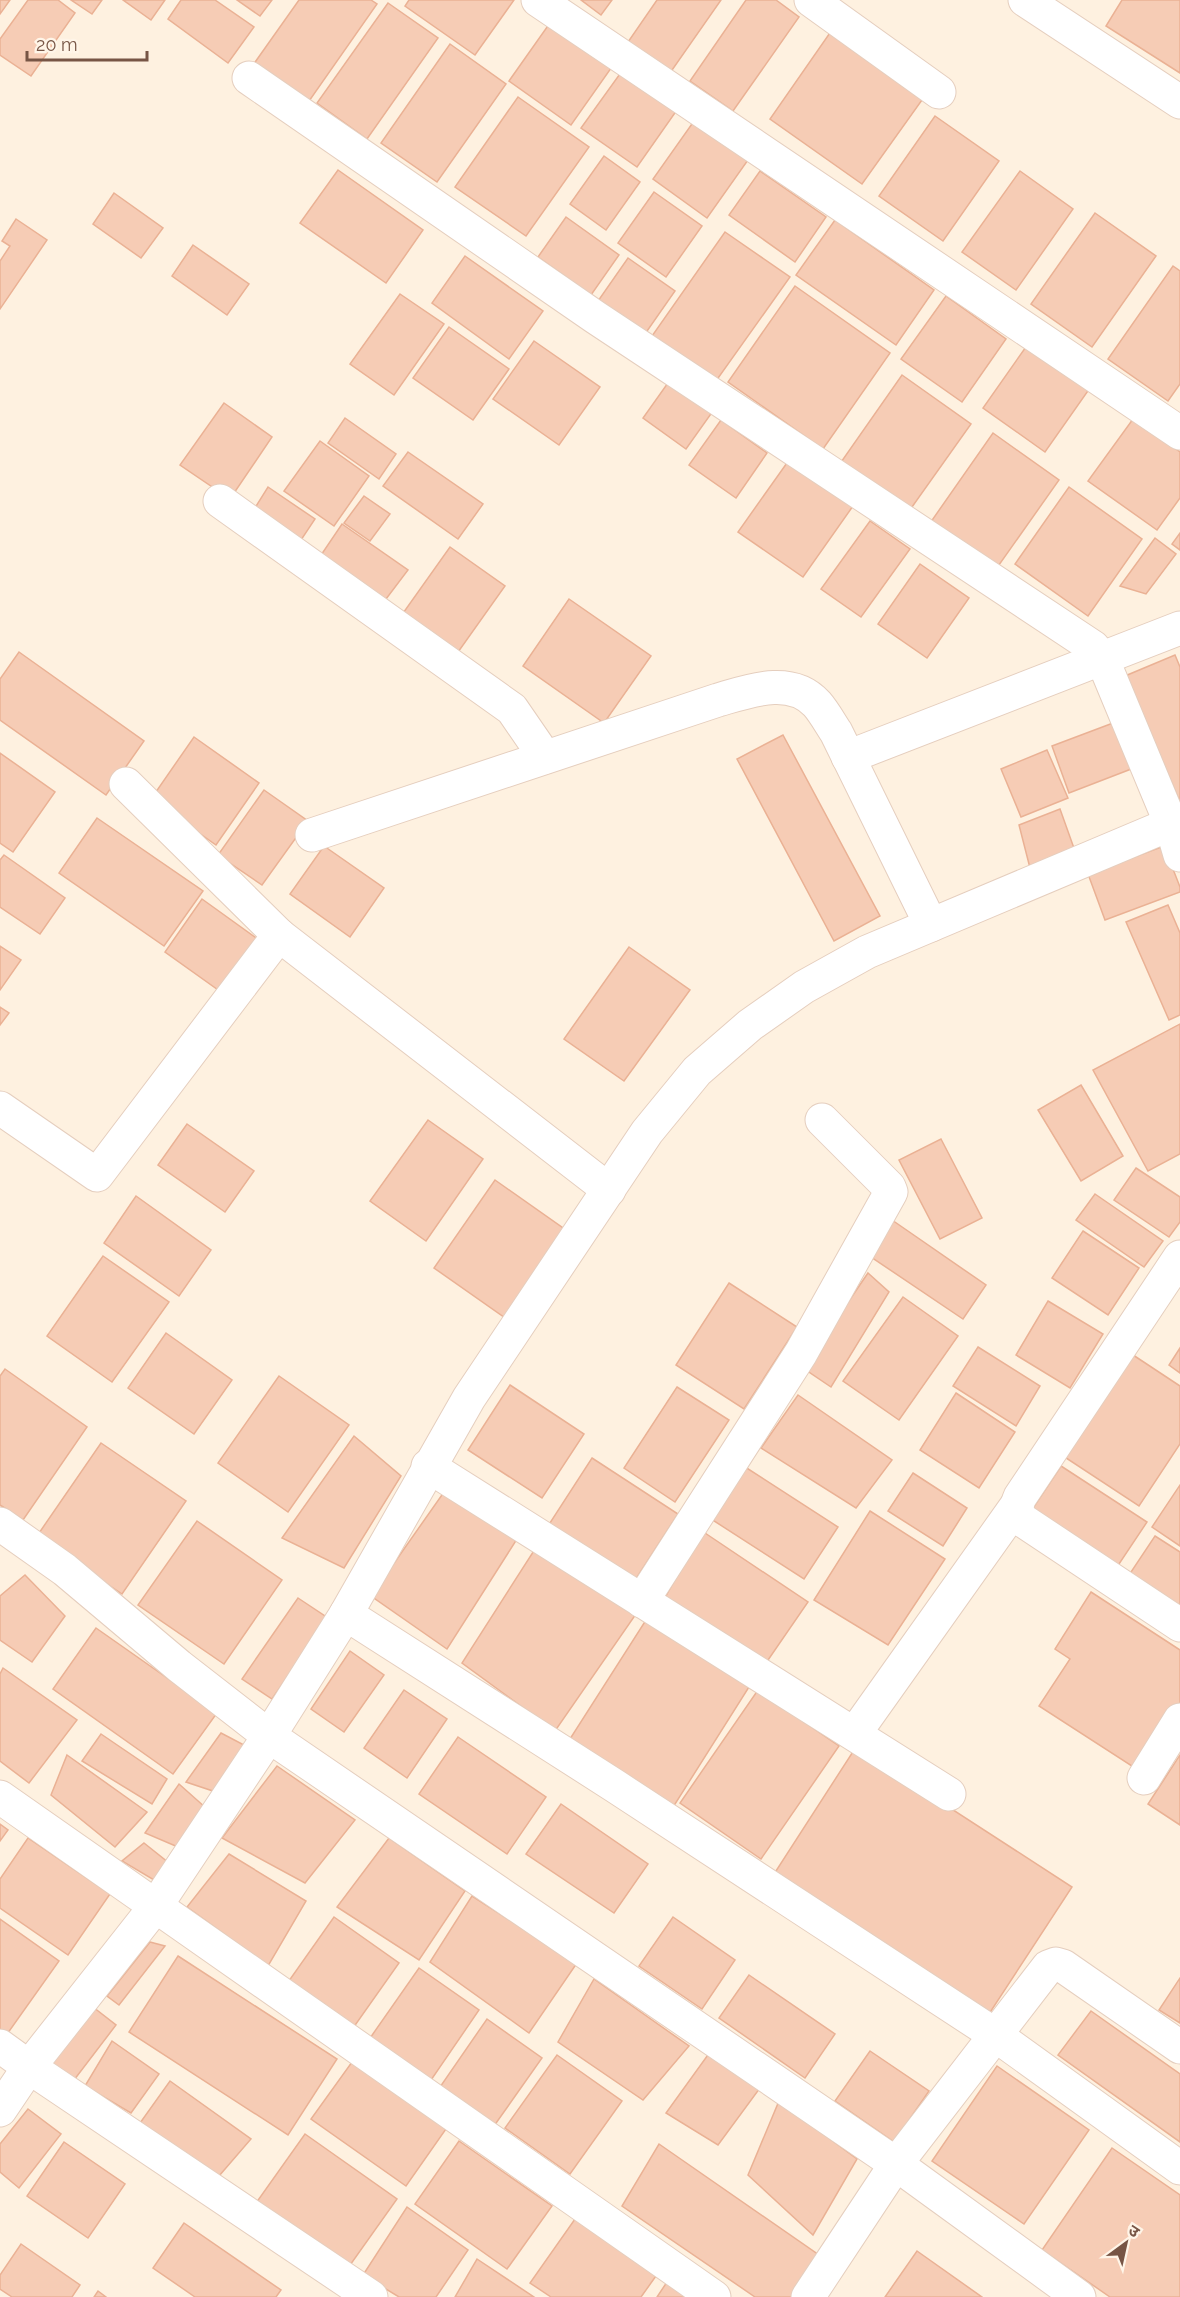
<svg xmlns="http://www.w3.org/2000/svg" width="1180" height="2297" font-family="Raleway,'Noto Sans Devanagari',sans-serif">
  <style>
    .building { fill: #f6ccb5; stroke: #eab194; stroke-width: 1.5 }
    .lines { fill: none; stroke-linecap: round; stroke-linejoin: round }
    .street-casing { stroke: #e5cebe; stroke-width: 35 }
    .street { stroke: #fff; stroke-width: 33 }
  </style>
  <rect width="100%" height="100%" fill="#fef1e0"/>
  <!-- building -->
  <g class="building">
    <path d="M 0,0 L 10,0 L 0,14 Z"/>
    <path d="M 28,0 L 58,0 L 75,13 L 31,76 L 0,55 L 0,39 Z"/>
    <path d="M 71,0 L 102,0 L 92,14 Z"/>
    <path d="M 123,0 L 165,0 L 151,20 Z"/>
    <path d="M 181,0 L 215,0 L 254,27 L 228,63 L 168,19 Z"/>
    <path d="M 237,0 L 272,0 L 260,16 Z"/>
    <path d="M 299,0 L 371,0 L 377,4 L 307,104 L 253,65 Z"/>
    <path d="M 409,0 L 514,0 L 475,55 L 405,6 Z"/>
    <path d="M 581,0 L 612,0 L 601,15 Z"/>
    <path d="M 657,0 L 721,0 L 670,73 L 628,42 Z"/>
    <path d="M 746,0 L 776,0 L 799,17 L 733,111 L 690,81 Z"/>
    <path d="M 1122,0 L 1180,0 L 1180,73 L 1106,26 Z"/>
    <path d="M 388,3 L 438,38 L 367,139 L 317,103 Z"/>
    <path d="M 552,20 L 614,64 L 571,125 L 509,81 Z"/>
    <path d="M 834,27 L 927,93 L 862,184 L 770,119 Z"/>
    <path d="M 450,44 L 506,84 L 437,182 L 381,143 Z"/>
    <path d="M 622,71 L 677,110 L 637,167 L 581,128 Z"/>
    <path d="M 518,97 L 589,147 L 526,236 L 455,187 Z"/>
    <path d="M 935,116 L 999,161 L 943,241 L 879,196 Z"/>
    <path d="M 694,121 L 748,160 L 707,218 L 653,179 Z"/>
    <path d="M 604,156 L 640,182 L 606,230 L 570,204 Z"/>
    <path d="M 338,170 L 423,230 L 386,283 L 300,223 Z"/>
    <path d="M 760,171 L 826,217 L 795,262 L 729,215 Z"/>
    <path d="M 1020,171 L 1073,209 L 1016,290 L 962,252 Z"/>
    <path d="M 654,192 L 702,226 L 666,277 L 618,243 Z"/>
    <path d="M 114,193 L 163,228 L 141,258 L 93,224 Z"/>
    <path d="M 1095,213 L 1156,256 L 1092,347 L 1031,304 Z"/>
    <path d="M 566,217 L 619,255 L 591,295 L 538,257 Z"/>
    <path d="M 16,219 L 47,240 L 0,309 L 0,261 L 10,246 L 2,241 Z"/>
    <path d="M 835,220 L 934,290 L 896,345 L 796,275 Z"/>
    <path d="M 725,232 L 790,277 L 716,381 L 652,336 Z"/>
    <path d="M 193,245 L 249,284 L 227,315 L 172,276 Z"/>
    <path d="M 465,256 L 543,311 L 509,359 L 432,303 Z"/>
    <path d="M 628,258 L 675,291 L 645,334 L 598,301 Z"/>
    <path d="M 1173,266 L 1180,271 L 1180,384 L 1168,401 L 1108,359 Z"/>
    <path d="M 795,286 L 890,353 L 823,449 L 728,382 Z"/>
    <path d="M 400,294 L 444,324 L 394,395 L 350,364 Z"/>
    <path d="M 946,296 L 1006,339 L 962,402 L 901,359 Z"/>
    <path d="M 449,327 L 509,369 L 473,420 L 413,378 Z"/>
    <path d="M 534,341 L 600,387 L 559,445 L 493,399 Z"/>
    <path d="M 1028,344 L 1090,388 L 1045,452 L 983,408 Z"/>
    <path d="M 902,375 L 971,424 L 907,514 L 839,465 Z"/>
    <path d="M 670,380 L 713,411 L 686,449 L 643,418 Z"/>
    <path d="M 224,403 L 272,437 L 230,499 L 180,465 Z"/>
    <path d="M 345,418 L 396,454 L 379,479 L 328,443 Z"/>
    <path d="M 1133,419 L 1180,452 L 1180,498 L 1157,530 L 1088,481 Z"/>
    <path d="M 721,420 L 767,453 L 736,498 L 689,465 Z"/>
    <path d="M 993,433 L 1059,480 L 994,572 L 928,526 Z"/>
    <path d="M 320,441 L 369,476 L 334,526 L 284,491 Z"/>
    <path d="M 408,452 L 483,504 L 458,539 L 383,486 Z"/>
    <path d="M 789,460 L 853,506 L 803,577 L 738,532 Z"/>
    <path d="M 268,487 L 315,519 L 299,543 L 253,511 Z"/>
    <path d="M 1069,487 L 1142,539 L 1088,616 L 1015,564 Z"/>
    <path d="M 364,496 L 390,514 L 370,541 L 344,523 Z"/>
    <path d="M 870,521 L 910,549 L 861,617 L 821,589 Z"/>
    <path d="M 342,524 L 408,570 L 383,603 L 317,561 Z"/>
    <path d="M 1180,533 L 1180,550 L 1172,544 Z"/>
    <path d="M 1155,538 L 1176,554 L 1146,594 L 1120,586 Z"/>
    <path d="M 450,547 L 505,586 L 451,662 L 396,623 Z"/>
    <path d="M 920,564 L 969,598 L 927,658 L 878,624 Z"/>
    <path d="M 569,599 L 651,656 L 604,723 L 523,666 Z"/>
    <path d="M 19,652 L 144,741 L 106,795 L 0,720 L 0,679 Z"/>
    <path d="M 1175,655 L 1180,667 L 1180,802 L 1125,676 Z"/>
    <path d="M 1121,720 L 1139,766 L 1069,793 L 1052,746 Z"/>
    <path d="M 783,735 L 880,916 L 834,941 L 737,759 Z"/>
    <path d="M 194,737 L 259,783 L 216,845 L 151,799 Z"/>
    <path d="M 1047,750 L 1068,798 L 1021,817 L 1001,769 Z"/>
    <path d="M 0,753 L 55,792 L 13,852 L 0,843 Z"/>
    <path d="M 264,790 L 308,821 L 262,885 L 218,855 Z"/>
    <path d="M 1060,809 L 1075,851 L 1030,868 L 1019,825 Z"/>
    <path d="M 97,818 L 203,891 L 164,946 L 59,873 Z"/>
    <path d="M 324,846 L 384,888 L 350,937 L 290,894 Z"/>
    <path d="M 1164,846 L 1180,887 L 1180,892 L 1105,920 L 1088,874 Z"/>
    <path d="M 4,855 L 65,898 L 40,934 L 0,907 L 0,860 Z"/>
    <path d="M 202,899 L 266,945 L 228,997 L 165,952 Z"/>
    <path d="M 1168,905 L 1180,933 L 1180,1015 L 1169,1020 L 1126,922 Z"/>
    <path d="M 0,946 L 21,960 L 0,990 Z"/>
    <path d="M 629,947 L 690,990 L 624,1081 L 564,1039 Z"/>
    <path d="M 0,1007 L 9,1013 L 0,1025 Z"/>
    <path d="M 1180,1024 L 1180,1154 L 1148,1171 L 1093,1070 Z"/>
    <path d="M 1081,1085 L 1123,1156 L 1081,1181 L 1038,1110 Z"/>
    <path d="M 428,1120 L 483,1159 L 426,1241 L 370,1201 Z"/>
    <path d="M 187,1124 L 254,1171 L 225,1212 L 158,1165 Z"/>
    <path d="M 941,1139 L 982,1218 L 940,1239 L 899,1160 Z"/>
    <path d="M 1136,1168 L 1180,1197 L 1180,1222 L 1169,1237 L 1114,1200 Z"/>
    <path d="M 495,1180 L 573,1235 L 511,1322 L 434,1268 Z"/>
    <path d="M 1095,1194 L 1163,1241 L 1144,1267 L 1076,1220 Z"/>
    <path d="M 136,1196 L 211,1250 L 179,1296 L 104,1243 Z"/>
    <path d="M 892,1220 L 986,1285 L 963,1319 L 868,1255 Z"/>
    <path d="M 1083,1231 L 1139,1268 L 1108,1315 L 1052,1278 Z"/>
    <path d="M 103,1256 L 169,1302 L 112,1382 L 47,1336 Z"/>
    <path d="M 868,1273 L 889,1292 L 831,1387 L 803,1368 Z"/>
    <path d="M 729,1283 L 797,1327 L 744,1409 L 676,1365 Z"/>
    <path d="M 903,1297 L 958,1336 L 899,1420 L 843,1381 Z"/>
    <path d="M 1048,1301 L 1103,1334 L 1070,1388 L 1016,1355 Z"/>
    <path d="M 166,1333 L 232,1380 L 194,1434 L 128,1388 Z"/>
    <path d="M 978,1347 L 1040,1386 L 1016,1426 L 953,1386 Z"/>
    <path d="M 1180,1348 L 1180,1373 L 1169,1365 Z"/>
    <path d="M 1127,1351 L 1180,1386 L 1180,1444 L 1139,1506 L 1060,1454 Z"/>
    <path d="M 5,1369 L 87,1427 L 23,1520 L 0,1505 L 0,1376 Z"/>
    <path d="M 279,1376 L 349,1425 L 288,1512 L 218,1463 Z"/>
    <path d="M 510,1385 L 584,1434 L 542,1498 L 468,1450 Z"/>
    <path d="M 677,1387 L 729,1420 L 675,1502 L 624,1468 Z"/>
    <path d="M 956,1393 L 1015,1432 L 979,1488 L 920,1450 Z"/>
    <path d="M 798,1395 L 892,1460 L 856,1508 L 761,1448 Z"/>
    <path d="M 354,1436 L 401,1476 L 344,1568 L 282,1538 Z"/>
    <path d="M 101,1443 L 186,1501 L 122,1594 L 37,1536 Z"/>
    <path d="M 592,1458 L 678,1514 L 634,1582 L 548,1526 Z"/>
    <path d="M 742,1465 L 838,1527 L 804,1579 L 708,1517 Z"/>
    <path d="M 1061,1466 L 1147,1522 L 1115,1570 L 1029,1514 Z"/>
    <path d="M 913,1473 L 967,1508 L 943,1546 L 888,1511 Z"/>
    <path d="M 1180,1485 L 1180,1546 L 1152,1527 Z"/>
    <path d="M 444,1492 L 517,1539 L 447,1649 L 371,1596 Z"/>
    <path d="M 870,1511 L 945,1559 L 888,1645 L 814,1600 Z"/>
    <path d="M 197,1521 L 282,1580 L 224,1664 L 138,1605 Z"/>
    <path d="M 702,1531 L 808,1602 L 766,1663 L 662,1603 Z"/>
    <path d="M 1155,1536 L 1180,1552 L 1180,1621 L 1123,1584 Z"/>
    <path d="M 535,1549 L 636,1614 L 555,1731 L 462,1663 Z"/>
    <path d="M 25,1575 L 65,1616 L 32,1662 L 0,1640 L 0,1596 Z"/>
    <path d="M 1091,1592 L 1180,1650 L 1180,1705 L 1138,1770 L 1039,1706 L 1070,1659 L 1055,1649 Z"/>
    <path d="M 298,1598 L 328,1618 L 272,1699 L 242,1679 Z"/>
    <path d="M 646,1620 L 749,1687 L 670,1812 L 568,1742 Z"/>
    <path d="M 96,1628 L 217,1713 L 173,1774 L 53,1689 Z"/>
    <path d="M 350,1651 L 384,1675 L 344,1732 L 311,1709 Z"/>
    <path d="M 3,1668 L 77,1720 L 29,1783 L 0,1761 L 0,1674 Z"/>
    <path d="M 404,1690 L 447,1719 L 407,1778 L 364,1748 Z"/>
    <path d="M 758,1690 L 839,1746 L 761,1859 L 680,1803 Z"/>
    <path d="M 221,1733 L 244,1745 L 213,1791 L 186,1782 Z"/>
    <path d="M 101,1734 L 167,1779 L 152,1804 L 82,1761 Z"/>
    <path d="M 458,1737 L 546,1797 L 507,1854 L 419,1794 Z"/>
    <path d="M 856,1747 L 1072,1887 L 989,2014 L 774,1874 Z"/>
    <path d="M 67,1755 L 147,1812 L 115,1847 L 51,1795 Z"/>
    <path d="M 1180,1755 L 1180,1825 L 1148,1804 Z"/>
    <path d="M 277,1766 L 355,1820 L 305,1883 L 222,1838 Z"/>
    <path d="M 179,1784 L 206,1808 L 178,1847 L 145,1833 Z"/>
    <path d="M 561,1804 L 648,1864 L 614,1913 L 526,1854 Z"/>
    <path d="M 0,1824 L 8,1830 L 0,1841 Z"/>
    <path d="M 28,1838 L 110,1894 L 68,1955 L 0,1908 L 0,1879 Z"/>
    <path d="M 389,1838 L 465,1891 L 419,1960 L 337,1907 Z"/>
    <path d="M 144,1843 L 169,1863 L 159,1883 L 122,1861 Z"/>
    <path d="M 229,1854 L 306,1901 L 268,1966 L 187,1907 Z"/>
    <path d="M 472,1896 L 577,1963 L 529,2033 L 430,1962 Z"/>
    <path d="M 334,1917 L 399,1963 L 351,2031 L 286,1985 Z"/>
    <path d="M 673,1917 L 735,1960 L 702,2009 L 639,1966 Z"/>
    <path d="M 0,1919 L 59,1961 L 5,2037 L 0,2033 Z"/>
    <path d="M 150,1942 L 165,1946 L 119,2005 L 107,1996 Z"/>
    <path d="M 178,1956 L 337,2059 L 288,2135 L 129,2032 Z"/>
    <path d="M 419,1968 L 479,2010 L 429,2083 L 368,2041 Z"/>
    <path d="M 749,1975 L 835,2034 L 805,2078 L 719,2018 Z"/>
    <path d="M 1180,1978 L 1180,2023 L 1159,2010 Z"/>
    <path d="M 594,1979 L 689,2046 L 643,2100 L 558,2042 Z"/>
    <path d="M 93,2007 L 116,2025 L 71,2084 L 48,2068 Z"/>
    <path d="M 1091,2011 L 1180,2074 L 1180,2142 L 1058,2055 Z"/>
    <path d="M 487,2019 L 542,2058 L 494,2126 L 440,2087 Z"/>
    <path d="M 112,2041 L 159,2074 L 131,2113 L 85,2086 Z"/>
    <path d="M 870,2051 L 929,2091 L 894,2142 L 835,2101 Z"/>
    <path d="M 710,2052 L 760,2088 L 718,2145 L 666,2113 Z"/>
    <path d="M 557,2055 L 622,2101 L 570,2174 L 505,2128 Z"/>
    <path d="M 352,2062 L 446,2129 L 406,2186 L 311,2119 Z"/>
    <path d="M 997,2066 L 1089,2130 L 1024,2224 L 932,2161 Z"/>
    <path d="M 170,2081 L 251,2139 L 219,2176 L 140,2123 Z"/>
    <path d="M 779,2101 L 857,2159 L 813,2235 L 748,2175 Z"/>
    <path d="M 28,2109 L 61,2134 L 19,2188 L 0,2172 L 0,2144 Z"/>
    <path d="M 305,2134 L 397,2199 L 348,2268 L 256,2203 Z"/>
    <path d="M 459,2141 L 552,2206 L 507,2269 L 415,2204 Z"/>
    <path d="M 64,2142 L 125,2184 L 88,2238 L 27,2196 Z"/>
    <path d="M 659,2144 L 819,2255 L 794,2297 L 755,2297 L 622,2206 Z"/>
    <path d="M 1112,2148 L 1180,2195 L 1180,2297 L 1110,2297 L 1042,2250 Z"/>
    <path d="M 407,2207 L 468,2250 L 436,2297 L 399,2297 L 363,2275 Z"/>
    <path d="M 575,2219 L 656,2276 L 641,2297 L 551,2297 L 530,2283 Z"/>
    <path d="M 184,2223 L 281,2290 L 276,2297 L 195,2297 L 153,2268 Z"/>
    <path d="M 21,2244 L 80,2285 L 72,2297 L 12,2297 L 0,2289 L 0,2275 Z"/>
    <path d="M 917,2251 L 982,2297 L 885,2297 Z"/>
    <path d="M 477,2259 L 534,2297 L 455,2297 Z"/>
    <path d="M 667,2282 L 688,2297 L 657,2297 Z"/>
    <path d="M 98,2291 L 106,2297 L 94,2297 Z"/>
  </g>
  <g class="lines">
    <!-- street casing -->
    <g class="street-casing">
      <g id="street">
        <path d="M 538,0 L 1180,433"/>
        <path d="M 811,0 L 939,92"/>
        <path d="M 1025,0 L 1180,102"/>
        <path d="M 249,78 L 595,317 L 1093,647 L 1102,658 L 1171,824 L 1180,855"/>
        <path d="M 220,501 L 512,709 L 545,757"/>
        <path d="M 848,757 L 1180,628"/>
        <path d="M 1180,820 L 867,952 L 804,987 L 750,1025 L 697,1071 L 647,1132 L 469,1398 L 346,1614 L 269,1736 L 896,2164 L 1048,1967 L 1056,1964 L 1063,1966 L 1180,2047"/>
        <path d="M 312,835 L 718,700 C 749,691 791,675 817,704 C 824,712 830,723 836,732 L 931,925"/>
        <path d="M 279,935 L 609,1190"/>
        <path d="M 0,1108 L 97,1175 L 279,935 L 126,784"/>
        <path d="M 1180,1257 L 1020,1497 C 1016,1506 1016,1511 1022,1520 L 1180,1625"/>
        <path d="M 428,1466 L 949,1794"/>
        <path d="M 0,1524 L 65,1570 L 179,1666 L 269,1736 L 155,1907 L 29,2067 L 371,2297"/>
        <path d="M 642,1601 L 801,1353 L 891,1192 L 889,1187 L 822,1120"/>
        <path d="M 346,1614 L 615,1786 L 994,2034 L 1180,2168"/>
        <path d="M 855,1733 L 1017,1505"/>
        <path d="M 1144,1778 L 1180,1720"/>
        <path d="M 0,1797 L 714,2297"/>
        <path d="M 0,2046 L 29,2067 L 0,2110"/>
        <path d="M 808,2297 L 896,2164 L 1079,2297"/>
      </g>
    </g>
    <!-- street -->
    <use href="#street" class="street"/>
  </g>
  <!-- north arrow -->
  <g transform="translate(1126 2243) rotate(33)" stroke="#fff5e8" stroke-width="4.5" paint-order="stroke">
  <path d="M0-4.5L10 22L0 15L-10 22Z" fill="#775545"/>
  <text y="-9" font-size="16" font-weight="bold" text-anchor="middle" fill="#775545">उ</text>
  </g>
  <!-- scale -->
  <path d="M27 51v9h120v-9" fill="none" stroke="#775545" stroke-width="3"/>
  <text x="36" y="51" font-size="18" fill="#775545" stroke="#fff5e8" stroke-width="4.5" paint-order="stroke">20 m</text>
</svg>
